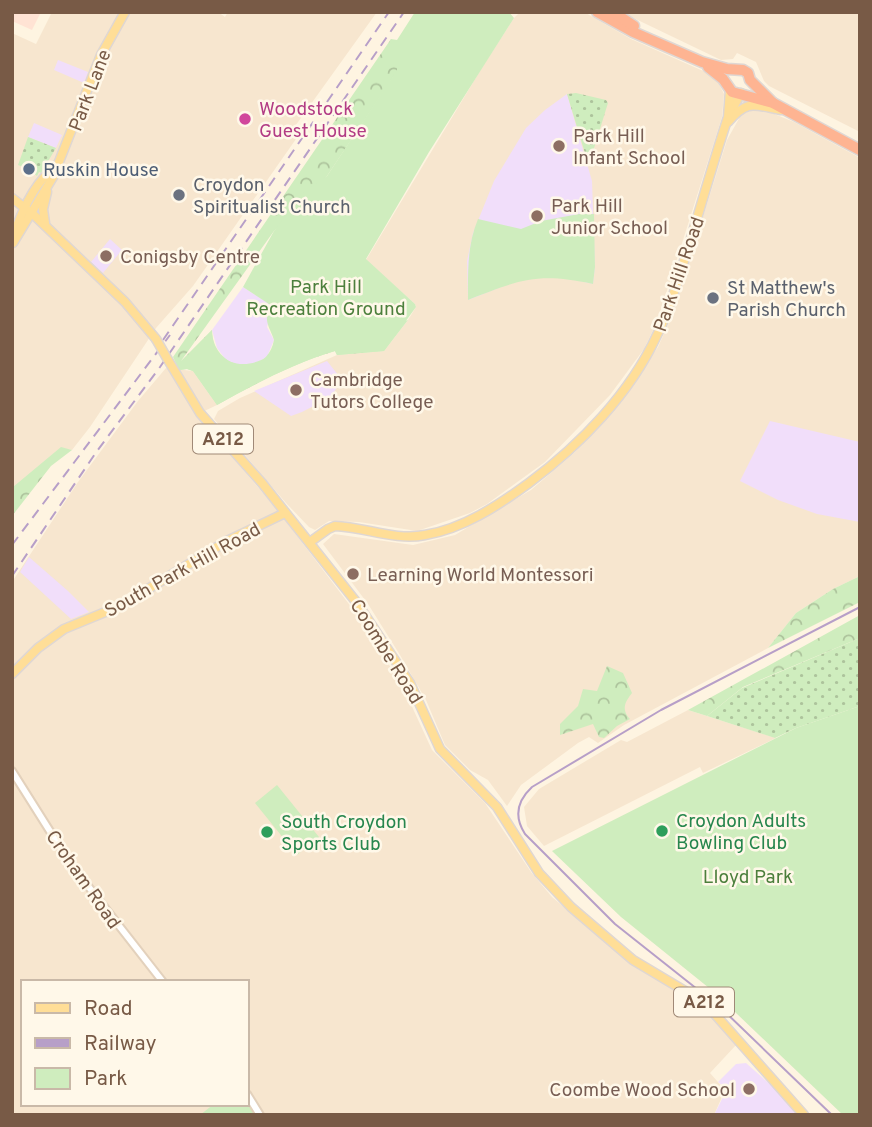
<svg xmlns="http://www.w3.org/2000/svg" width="872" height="1127" font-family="Overpass,sans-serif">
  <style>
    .residential { fill: #f7e6cf; fill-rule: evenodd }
    .commercial { fill: #ffe3d4 }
    .education { fill: #f1defa }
    .grass { fill: url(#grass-dots) }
    .forest { fill: url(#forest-crowns) }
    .park { fill: #cfedbe }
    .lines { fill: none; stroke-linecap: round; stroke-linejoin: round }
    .minor-casing { stroke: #e3d1bc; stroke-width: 10 }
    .major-casing { stroke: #dfd7d3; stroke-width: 11 }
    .highway-casing { stroke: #dfd7d3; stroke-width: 13 }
    .minor { stroke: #fff; stroke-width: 6 }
    .major { stroke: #ffde97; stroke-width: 8 }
    .highway { stroke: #feb492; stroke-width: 10 }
    .tram { stroke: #b79fc8; stroke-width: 2 }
    .rail { stroke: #b79fc8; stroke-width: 2; stroke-dasharray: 10 7; stroke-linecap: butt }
    .major-bridge-casing { stroke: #dfd7d3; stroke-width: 11; stroke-linecap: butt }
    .major-bridge { stroke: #ffde97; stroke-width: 8 }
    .hotel-dot { fill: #d1479c; stroke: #fff8e9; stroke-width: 2.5 }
    .education-dot { fill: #8d6e63; stroke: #fff8e9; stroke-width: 2.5 }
    .service-dot { fill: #5c6f8a; stroke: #fff8e9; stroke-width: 2.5 }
    .worship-dot { fill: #6b7280; stroke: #fff8e9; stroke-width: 2.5 }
    .leisure-dot { fill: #2e9e5b; stroke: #fff8e9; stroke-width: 2.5 }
    .labels { text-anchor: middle; stroke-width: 5; stroke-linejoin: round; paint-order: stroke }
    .shield { fill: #fff8e9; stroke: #a08977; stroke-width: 2 }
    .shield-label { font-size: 18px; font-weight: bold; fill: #785a46 }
    .street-label { font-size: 19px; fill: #785a46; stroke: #fff8e9 }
    .hotel-label { font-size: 19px; fill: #b23c85; stroke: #fff8e9; text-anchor: start }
    .education-label { font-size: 19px; fill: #785e54; stroke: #fff8e9; text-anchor: start }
    .service-label { font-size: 19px; fill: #4e5e75; stroke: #fff8e9; text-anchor: start }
    .worship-label { font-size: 19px; fill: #5b616d; stroke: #fff8e9; text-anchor: start }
    .park-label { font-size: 19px; fill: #4c7f3c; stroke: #fff8e9 }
    .leisure-label { font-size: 19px; fill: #27864d; stroke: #fff8e9; text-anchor: start }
  </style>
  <defs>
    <pattern id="grass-dots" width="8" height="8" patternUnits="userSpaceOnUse" patternTransform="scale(1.75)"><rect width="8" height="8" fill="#cfedbe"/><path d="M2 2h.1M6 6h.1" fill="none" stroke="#adc39c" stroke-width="1.8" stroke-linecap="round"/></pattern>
    <pattern id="forest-crowns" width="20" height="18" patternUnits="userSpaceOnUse" patternTransform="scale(1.75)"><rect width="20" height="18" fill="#cfedbe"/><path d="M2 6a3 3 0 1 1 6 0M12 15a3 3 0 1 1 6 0" fill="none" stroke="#adc39c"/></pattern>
  </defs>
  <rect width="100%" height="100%" fill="#fef4e1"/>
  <!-- residential -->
  <g class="residential">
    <path d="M 52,12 L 218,12 L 225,17 L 228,12 L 377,12 L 293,129 L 296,139 L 193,286 L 156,328 L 90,427 L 72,450 L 61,448 L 12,489 L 12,33 L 36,44 Z"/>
    <path d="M 520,12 L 584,12 L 631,39 L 710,74 L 718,82 L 724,94 L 722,117 L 657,322 L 644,349 L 610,395 L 545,462 L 487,504 L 470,513 L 417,531 L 359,522 L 329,521 L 315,530 L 309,527 L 286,503 L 214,419 L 218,411 L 240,398 L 337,355 L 384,351 L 408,320 L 416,307 L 415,304 L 366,260 L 483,66 L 514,18 Z"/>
    <path d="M 621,12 L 860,12 L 860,132 L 769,86 L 764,81 L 756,62 L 737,53 L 733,59 L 721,60 Z"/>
    <path d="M 752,110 L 767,111 L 794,122 L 860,158 L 860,576 L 833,589 L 796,613 L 768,648 L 624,725 L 598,743 L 589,737 L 578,743 L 521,785 L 507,806 L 488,780 L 470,770 L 445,745 L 426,700 L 400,655 L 368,604 L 323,544 L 334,534 L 413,545 L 455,535 L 531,490 L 574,453 L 609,416 L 658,347 L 672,316 L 727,140 L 741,115 Z"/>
    <path d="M 166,368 L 193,371 L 217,405 L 196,415 L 275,507 L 355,612 L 402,685 L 432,750 L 485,803 L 531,872 L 552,897 L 638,969 L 694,1000 L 709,1013 L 737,1044 L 710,1073 L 725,1090 L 714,1115 L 12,1115 L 12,582 L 78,482 L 138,401 ZM 23,982 L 247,982 L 247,1104 L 23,1104 Z"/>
    <path d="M 688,710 L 776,738 L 703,773 L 700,767 L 544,846 L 527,826 L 524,807 L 539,789 L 621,740 L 627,742 Z"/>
  </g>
  <!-- commercial -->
  <path class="commercial" d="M 12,12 L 41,12 L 32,30 L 12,21 Z"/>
  <!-- education -->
  <g class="education">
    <path d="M 58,60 L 88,72 L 84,83 L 54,70 Z"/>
    <path d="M 567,94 L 592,181 L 595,267 L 593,284 L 567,278 L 546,277 L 519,280 L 468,300 L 467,261 L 473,233 L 494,181 L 526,128 L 545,110 Z"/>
    <path d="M 34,123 L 62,135 L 56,148 L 28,137 Z"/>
    <path d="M 110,239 L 122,250 L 103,273 L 91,262 Z"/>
    <path d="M 243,287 L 273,306 L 267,327 L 274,340 L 267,357 L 255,364 L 241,366 L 226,360 L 217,348 L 212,330 Z"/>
    <path d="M 327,361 L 343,381 L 339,384 L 336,380 L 338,386 L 334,392 L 335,395 L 302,412 L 291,416 L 254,391 Z"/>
    <path d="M 770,421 L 860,442 L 860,522 L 817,514 L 778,500 L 740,481 Z"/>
    <path d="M 29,557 L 68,591 L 89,612 L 71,619 L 20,572 Z"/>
    <path d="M 746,1063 L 773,1087 L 797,1115 L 714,1115 L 725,1093 L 724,1087 L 718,1082 L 736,1064 Z"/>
  </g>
  <!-- grass -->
  <g class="grass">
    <path d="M 576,93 L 606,100 L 608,103 L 591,158 L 587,160 L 567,94 Z"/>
    <path d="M 28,137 L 56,148 L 41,173 L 39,172 L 37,176 L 28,169 L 18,165 Z"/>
    <path d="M 860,638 L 860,706 L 796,728 L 775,738 L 707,716 L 742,688 Z"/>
  </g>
  <!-- forest -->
  <g class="forest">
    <path d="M 391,39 L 397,40 L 398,70 L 327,176 L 274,231 L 181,361 L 212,330 C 212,363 242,372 267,357 L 408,320 L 384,351 L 337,355 L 335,351 C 294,363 255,384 217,405 L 193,371 L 187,369 L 179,370 L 173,357 Z"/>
    <path d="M 61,447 L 72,450 L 51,466 L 12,516 L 13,487 Z"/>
    <path d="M 860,576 L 860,602 L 768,648 L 796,613 L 833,589 Z"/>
    <path d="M 860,615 L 860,638 L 743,687 L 707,716 L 688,710 Z"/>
    <path d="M 607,666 L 623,673 L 632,693 C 625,702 621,709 630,719 L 617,726 L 604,738 L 599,737 L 593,724 L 560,735 L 560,724 L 578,706 L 583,689 L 597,691 Z"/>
  </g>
  <!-- park -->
  <g class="park">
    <path d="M 415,12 L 509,12 L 514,18 L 429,152 L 366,259 L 415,304 L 416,307 L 384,351 L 337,355 L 335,351 C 294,363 255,384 217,405 L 193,371 L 187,369 L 179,370 L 177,366 L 212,330 C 212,369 266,381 274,340 C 269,325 262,320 272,306 L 243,287 L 274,231 L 301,194 L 327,176 L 397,70 L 397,40 Z"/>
    <path d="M 579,214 L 594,214 L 595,267 L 593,284 C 537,272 519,280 468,300 C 468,272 467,245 478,219 L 521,229 L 541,221 Z"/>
    <path d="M 860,706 L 860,1115 L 843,1115 L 714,992 L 621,917 L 552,851 L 796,728 Z"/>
    <path d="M 277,785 L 319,837 L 297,855 L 255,803 Z"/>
    <path d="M 247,1101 L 255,1115 L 200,1115 L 214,1104 L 247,1104 Z"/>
  </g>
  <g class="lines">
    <!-- minor casing -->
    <g class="minor-casing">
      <g id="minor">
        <path d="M 12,771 L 70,863 L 163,982"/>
        <path d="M 247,1094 L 260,1115"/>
      </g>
    </g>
    <!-- major casing -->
    <g class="major-casing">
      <g id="major">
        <path d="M 729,115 L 741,93"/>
        <path d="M 728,122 C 747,99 754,105 781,110"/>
        <path d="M 12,198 L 35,216 L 125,302 L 156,339"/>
        <path d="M 45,223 L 43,209 L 47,192"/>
        <path d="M 14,234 C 22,211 35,181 55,168"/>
        <path d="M 13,243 L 53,177 L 101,55 L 125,12"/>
        <path d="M 168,360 L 200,413 L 262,483 L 357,603 L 410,683 L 440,749 L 497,807 L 539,873 L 571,907 L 633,960 L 705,1003 L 804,1115"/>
        <path d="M 310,542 L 328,529 L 335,526 C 365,527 395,541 425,535 C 463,529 499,505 529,483 C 580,445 630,394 657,335 C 670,310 677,282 686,255 C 700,209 713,163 728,117 L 730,90"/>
        <path d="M 12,674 L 38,648 L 64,629 L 120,606 L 227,541 L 285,513"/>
      </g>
    </g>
    <!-- highway casing -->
    <g class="highway-casing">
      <g id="highway">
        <path d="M 597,12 L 633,32 L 702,62 L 727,69 L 743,70 L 748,73 L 750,80 L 773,103"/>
        <path d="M 613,12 L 634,26"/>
        <path d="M 708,67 L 723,79 L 732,92 L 773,103 L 860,150"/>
      </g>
    </g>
    <!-- minor -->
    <use href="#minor" class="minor"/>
    <!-- major -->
    <use href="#major" class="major"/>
    <!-- highway -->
    <use href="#highway" class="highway"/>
    <!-- tram -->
    <path class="tram" d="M 832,1115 L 721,1008 L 615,924 L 525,834 C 514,817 517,801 532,787 L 661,710 L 860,607"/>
    <!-- rail -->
    <g class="rail">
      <path d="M 163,340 L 389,12"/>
      <path d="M 12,545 L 170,335"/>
      <path d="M 12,576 L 97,451 L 160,367 L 404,12"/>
    </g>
    <!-- major-bridge casing -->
    <g class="major-bridge-casing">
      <path id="major-bridge" d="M 156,339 L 168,360"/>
    </g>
    <!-- major-bridge -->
    <use href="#major-bridge" class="major-bridge"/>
  </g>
  <!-- markers -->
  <circle class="hotel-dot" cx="245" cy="119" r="7"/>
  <g class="education-dot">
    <circle cx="559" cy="146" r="7"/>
    <circle cx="537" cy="216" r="7"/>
    <circle cx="106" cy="256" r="7"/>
    <circle cx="296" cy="390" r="7"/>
    <circle cx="353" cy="574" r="7"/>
    <circle cx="749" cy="1089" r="7"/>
  </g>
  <circle class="service-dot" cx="29" cy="169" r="7"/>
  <g class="worship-dot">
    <circle cx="179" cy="195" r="7"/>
    <circle cx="713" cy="298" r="7"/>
  </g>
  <g class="leisure-dot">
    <circle cx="662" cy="831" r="7"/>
    <circle cx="267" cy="832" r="7"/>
  </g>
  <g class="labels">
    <!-- shield labels -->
    <g class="shield">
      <rect x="193" y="424.5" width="60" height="29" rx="5"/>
      <rect x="674" y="987.5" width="60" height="29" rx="5"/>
    </g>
    <g class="shield-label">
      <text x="223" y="445">A212</text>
      <text x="704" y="1008">A212</text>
    </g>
    <!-- street labels -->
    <g class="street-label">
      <text transform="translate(89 90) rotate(-69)" y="7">Park Lane</text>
      <text transform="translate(678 274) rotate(-71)" y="7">Park Hill Road</text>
      <text transform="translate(182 569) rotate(-29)" y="7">South Park Hill Road</text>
      <text transform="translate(387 651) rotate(58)" y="7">Coombe Road</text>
      <text transform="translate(84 879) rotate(55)" y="7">Croham Road</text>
    </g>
    <!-- hotel labels -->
    <g class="hotel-label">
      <text x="259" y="115">Woodstock<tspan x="259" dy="22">Guest House</tspan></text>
    </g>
    <!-- education labels -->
    <g class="education-label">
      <text x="573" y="142">Park Hill<tspan x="573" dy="22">Infant School</tspan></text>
      <text x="551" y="212">Park Hill<tspan x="551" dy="22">Junior School</tspan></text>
      <text x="120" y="263">Conigsby Centre</text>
      <text x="310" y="386">Cambridge<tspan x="310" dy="22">Tutors College</tspan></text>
      <text x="367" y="581">Learning World Montessori</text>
      <text x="735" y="1096" text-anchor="end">Coombe Wood School</text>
    </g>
    <!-- service labels -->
    <g class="service-label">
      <text x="43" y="176">Ruskin House</text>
    </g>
    <!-- worship labels -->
    <g class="worship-label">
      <text x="193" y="191">Croydon<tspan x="193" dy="22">Spiritualist Church</tspan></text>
      <text x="727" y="294">St Matthew's<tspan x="727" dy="22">Parish Church</tspan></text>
    </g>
    <!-- park labels -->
    <g class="park-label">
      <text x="326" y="293">Park Hill<tspan x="326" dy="22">Recreation Ground</tspan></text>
      <text x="748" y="883">Lloyd Park</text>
    </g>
    <!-- leisure labels -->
    <g class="leisure-label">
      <text x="676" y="827">Croydon Adults<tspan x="676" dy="22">Bowling Club</tspan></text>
      <text x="281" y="828">South Croydon<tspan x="281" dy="22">Sports Club</tspan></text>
    </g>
  </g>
  <!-- border -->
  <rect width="872" height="1127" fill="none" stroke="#785a46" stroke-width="28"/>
  <!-- legend -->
  <rect x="21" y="980" width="228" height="126" fill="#fff8e9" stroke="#c9b9a8" stroke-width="2"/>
  <rect x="35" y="1003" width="35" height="10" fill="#ffde97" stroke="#c9b9a8" stroke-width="2"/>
  <text x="84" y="1015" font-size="21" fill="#785a46">Road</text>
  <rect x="35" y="1038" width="35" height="10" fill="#b79fc8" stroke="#c9b9a8" stroke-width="2"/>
  <text x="84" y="1050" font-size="21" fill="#785a46">Railway</text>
  <rect x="35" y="1068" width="35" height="21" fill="#cfedbe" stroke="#c9b9a8" stroke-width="2"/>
  <text x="84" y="1085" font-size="21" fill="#785a46">Park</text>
</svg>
